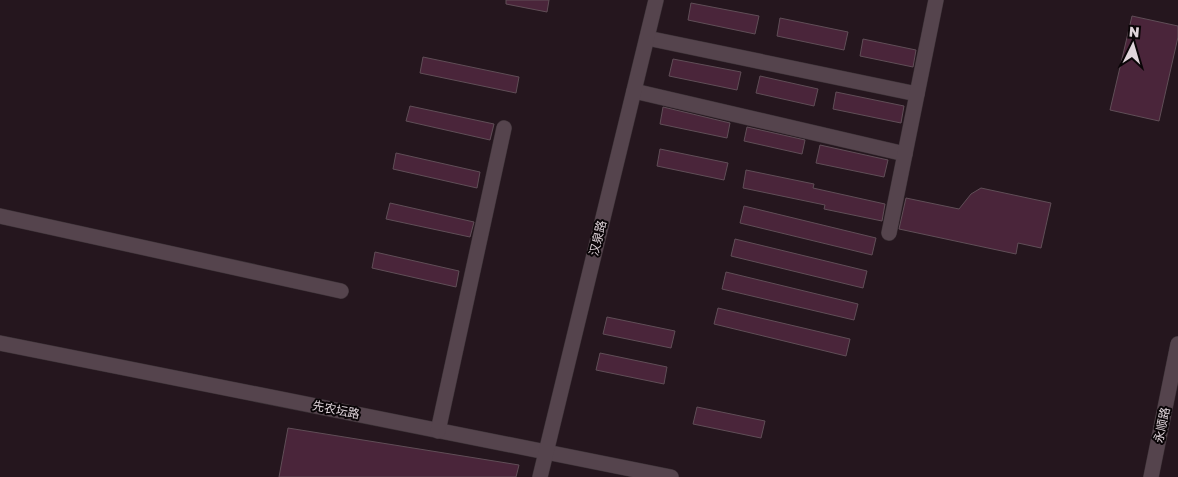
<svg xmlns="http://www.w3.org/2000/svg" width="1178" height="477" font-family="'Golos Text','Noto Sans SC',sans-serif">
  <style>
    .building { fill: #4a253a; stroke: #604e57 }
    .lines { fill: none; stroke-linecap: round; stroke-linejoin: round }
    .minor-casing { stroke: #3b3136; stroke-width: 16 }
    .minor { stroke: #55444d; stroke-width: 15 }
    .labels { text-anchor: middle; stroke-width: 4; stroke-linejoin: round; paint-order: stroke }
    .street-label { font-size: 12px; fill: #e0d5db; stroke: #0a0507 }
  </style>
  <rect width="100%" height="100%" fill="#25161e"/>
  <!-- building -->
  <g class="building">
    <path d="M 506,0 L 549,0 L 547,12 L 506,4 Z"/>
    <path d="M 691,3 L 759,16 L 755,34 L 688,20 Z"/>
    <path d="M 1132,16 L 1178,26 L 1178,37 L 1159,121 L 1110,110 Z"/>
    <path d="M 780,18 L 848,32 L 844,50 L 777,36 Z"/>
    <path d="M 863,39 L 916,50 L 913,67 L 860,56 Z"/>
    <path d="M 423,57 L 519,77 L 516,93 L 420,73 Z"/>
    <path d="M 673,59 L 741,72 L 737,90 L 669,76 Z"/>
    <path d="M 760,76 L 818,89 L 814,106 L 756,93 Z"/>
    <path d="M 836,92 L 904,106 L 901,123 L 833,109 Z"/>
    <path d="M 410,106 L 494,124 L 490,140 L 406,121 Z"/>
    <path d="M 663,107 L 730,123 L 727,138 L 660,124 Z"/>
    <path d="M 747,127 L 805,140 L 802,154 L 744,141 Z"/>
    <path d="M 820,145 L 888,160 L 884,177 L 816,163 Z"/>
    <path d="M 660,149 L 728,163 L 724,180 L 657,166 Z"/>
    <path d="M 396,153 L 480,172 L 477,188 L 393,169 Z"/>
    <path d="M 746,170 L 814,184 L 813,188 L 885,204 L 882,221 L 824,209 L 825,205 L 743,188 Z"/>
    <path d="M 981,188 L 1051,203 L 1041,248 L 1018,243 L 1016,254 L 899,229 L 906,198 L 959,209 L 971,194 Z"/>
    <path d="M 390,203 L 474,222 L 470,237 L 386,219 Z"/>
    <path d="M 744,206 L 876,238 L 872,255 L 740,223 Z"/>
    <path d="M 735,239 L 867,271 L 863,288 L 731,256 Z"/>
    <path d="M 375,252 L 459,271 L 456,287 L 372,268 Z"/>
    <path d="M 726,272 L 858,304 L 854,320 L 722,289 Z"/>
    <path d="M 718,308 L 850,339 L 846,356 L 714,324 Z"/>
    <path d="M 607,317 L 675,331 L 671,348 L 603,334 Z"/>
    <path d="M 600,353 L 667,367 L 664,384 L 596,370 Z"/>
    <path d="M 697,407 L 765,421 L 761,438 L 693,424 Z"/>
    <path d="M 288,428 L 519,465 L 516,477 L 279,477 Z"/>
  </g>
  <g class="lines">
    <!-- minor casing -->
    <g class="minor-casing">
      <g id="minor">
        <path d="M 647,38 L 917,94"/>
        <path d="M 634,91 L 905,154"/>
        <path d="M 0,216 L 341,291"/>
        <path d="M 889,233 L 936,0"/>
        <path d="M 0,343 L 671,477"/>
        <path d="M 438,431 L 504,128"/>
        <path d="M 540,477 L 656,0"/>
        <path d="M 1151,477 L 1178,344"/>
      </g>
    </g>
    <!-- minor -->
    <use href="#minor" class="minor"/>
  </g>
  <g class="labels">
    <!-- street labels -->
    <g class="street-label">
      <text transform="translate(598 238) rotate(-76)" y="4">汉泉路</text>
      <text transform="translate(336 410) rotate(11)" y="4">先农坛路</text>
      <text transform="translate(1162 425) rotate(-78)" y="4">永顺路</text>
    </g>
  </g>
  <!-- north arrow -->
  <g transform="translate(1133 45) rotate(5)" stroke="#0a0507" stroke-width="4" paint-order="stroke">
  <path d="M0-4L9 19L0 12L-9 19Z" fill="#e0d5db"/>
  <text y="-8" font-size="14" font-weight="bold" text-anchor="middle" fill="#e0d5db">N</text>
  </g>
</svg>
